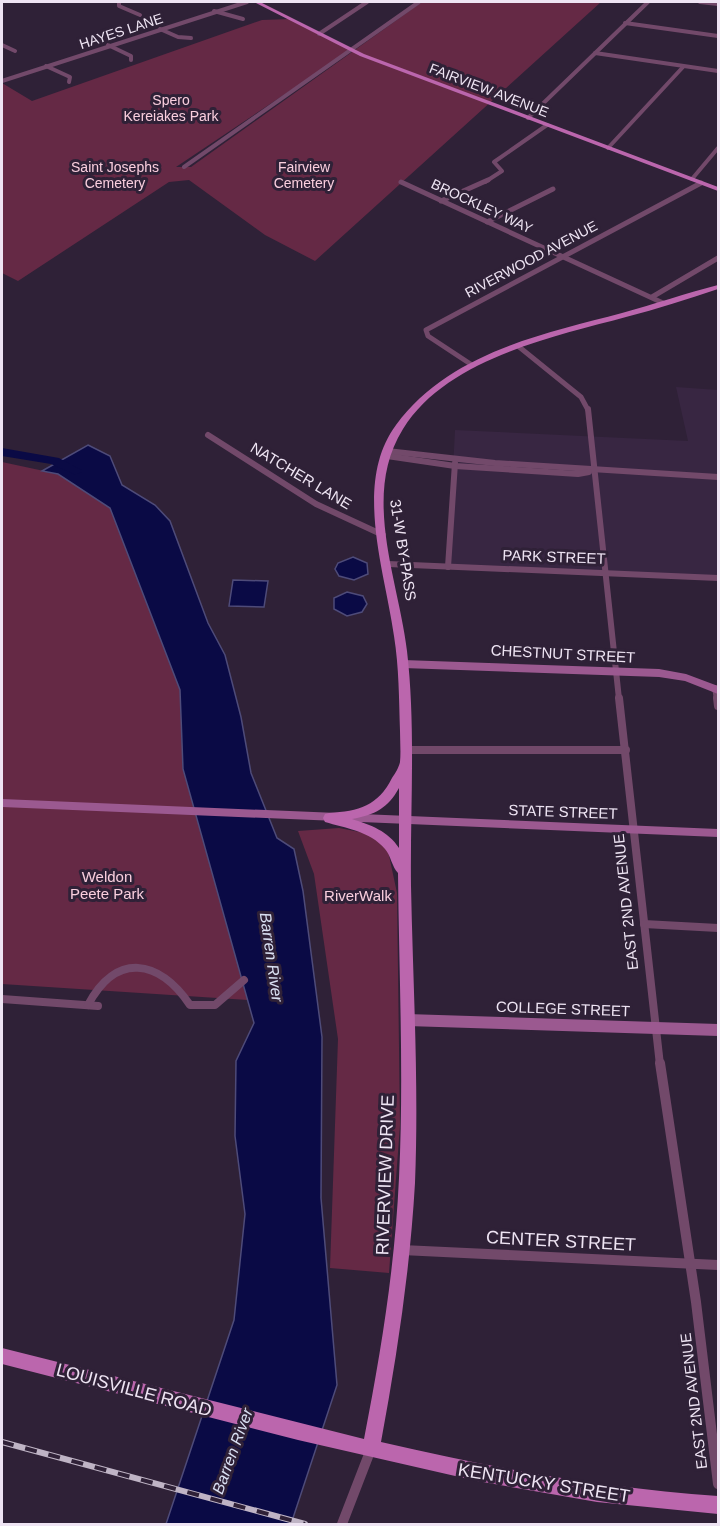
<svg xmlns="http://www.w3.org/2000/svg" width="720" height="1526" font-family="Helvetica,sans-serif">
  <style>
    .built { fill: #382642 }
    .green { fill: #652945 }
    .water { fill: #0a0a45; stroke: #4e4b79; stroke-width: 1.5 }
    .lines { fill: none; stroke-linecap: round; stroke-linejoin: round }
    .river { fill: #0a0a45; fill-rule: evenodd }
    .street-far4 { stroke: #72496a; stroke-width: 4 }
    .street-far3 { stroke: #72496a; stroke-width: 5 }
    .street-far2 { stroke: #72496a; stroke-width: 6 }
    .street-far1 { stroke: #72496a; stroke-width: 8 }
    .street { stroke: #72496a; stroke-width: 10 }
    .secondary { fill: #9b5990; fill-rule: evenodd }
    .primary { fill: #bb66ad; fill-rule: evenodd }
    .rail-casing { stroke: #bfb4c5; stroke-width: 6 }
    .rail { stroke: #2f2137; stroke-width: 4; stroke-dasharray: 12; stroke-linecap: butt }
    .labels { text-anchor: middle; stroke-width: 6; stroke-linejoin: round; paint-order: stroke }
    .far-street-label { font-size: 14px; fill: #eee4f3; stroke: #2f2137 }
    .far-park-label { font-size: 14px; fill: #facede; stroke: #2f2137 }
    .street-label { font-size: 15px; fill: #eee4f3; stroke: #2f2137 }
    .park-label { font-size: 15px; fill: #facede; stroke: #2f2137 }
    .water-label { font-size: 16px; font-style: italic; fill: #dae0f3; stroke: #2f2137 }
    .near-street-label { font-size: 18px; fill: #eee4f3; stroke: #2f2137 }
  </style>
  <rect width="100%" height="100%" fill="#2f2137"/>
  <!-- built -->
  <path class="built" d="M 676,387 L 718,390 L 718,578 L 448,567 L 455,430 L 688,441 Z"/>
  <!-- green -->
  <g class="green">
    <path d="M 422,2 L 601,2 L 315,261 L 265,235 L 189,180 L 169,182 L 18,281 L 2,273 L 2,83 L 32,101 L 262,20 L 291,19 L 351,50 L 176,167 L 191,167 Z"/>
    <path d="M 2,462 L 58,474 L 110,508 L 180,690 L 183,769 L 248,1000 L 2,984 Z"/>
    <path d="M 339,828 L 370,834 L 387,846 L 397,893 L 400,1125 L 389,1273 L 330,1268 L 338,1039 L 314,874 L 298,831 Z"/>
  </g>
  <!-- water -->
  <g class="water">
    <path d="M 88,445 L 110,456 L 122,485 L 155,505 L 170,521 L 208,623 L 225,655 L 241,717 L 251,773 L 277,838 L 294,849 L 303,891 L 322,1037 L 321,1198 L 337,1385 L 291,1524 L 166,1524 L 234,1320 L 245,1214 L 235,1136 L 236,1061 L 254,1023 L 183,769 L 180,690 L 110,508 L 58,474 L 42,471 Z"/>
    <path d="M 353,557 L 367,563 L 368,574 L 354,580 L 339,576 L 335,569 L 338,563 Z"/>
    <path d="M 233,580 L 268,581 L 264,607 L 229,606 Z"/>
    <path d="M 347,592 L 363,596 L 367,604 L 362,612 L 347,616 L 334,609 L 334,598 Z"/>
  </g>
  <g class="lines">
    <!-- river -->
    <path class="river" d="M 2,448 L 59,458 L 83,471 L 76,475 L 51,464 L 2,456 Z"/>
    <!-- street-far4 -->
    <g class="street-far4">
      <path d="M 119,2 L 119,6 L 140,15"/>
      <path d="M 700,2 L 718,4"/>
      <path d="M 214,11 L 243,19"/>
      <path d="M 625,23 L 718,36"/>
      <path d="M 160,29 L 178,37 L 191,38"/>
      <path d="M 319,34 L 367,2"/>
      <path d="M 2,45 L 15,51"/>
      <path d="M 108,45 L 131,56 L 131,60"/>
      <path d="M 595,53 L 718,71"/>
      <path d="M 46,66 L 70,77 L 69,82"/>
      <path d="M 2,81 L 247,2"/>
      <path d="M 528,118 L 648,2"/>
      <path d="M 608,148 L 683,67"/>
      <path d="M 184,167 L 419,2"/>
      <path d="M 692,179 L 718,148"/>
      <path d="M 485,182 L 502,171 L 494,162 L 547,125"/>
    </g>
    <!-- street-far3 -->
    <g class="street-far3">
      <path d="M 401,182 L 663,303"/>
      <path d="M 441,201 L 488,180"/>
      <path d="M 487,222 L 553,189"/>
      <path d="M 652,297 L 718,258"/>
      <path d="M 518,346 L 581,397 L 588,410"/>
      <path d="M 472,365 L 428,336 L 426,330 L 701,183"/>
    </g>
    <!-- street-far2 -->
    <g class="street-far2">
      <path d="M 588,409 L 619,699"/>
      <path d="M 208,435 L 316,504 L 383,535"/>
      <path d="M 387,451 L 495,463 L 718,477"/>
      <path d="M 387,456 L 455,466 L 578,474 L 589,472"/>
      <path d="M 388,564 L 718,578"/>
      <path d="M 448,567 L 455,463"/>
      <path d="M 715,688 L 717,699"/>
    </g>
    <!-- street-far1 -->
    <g class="street-far1">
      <path d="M 619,698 L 660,1065"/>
      <path d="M 717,698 L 718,706"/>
      <path d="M 405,750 L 626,750"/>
      <path d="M 644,924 L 718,928"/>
      <path d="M 2,999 L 98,1006"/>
      <path d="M 88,1005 C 116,952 159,959 190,1005 L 215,1005 L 244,980"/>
    </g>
    <!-- street -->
    <g class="street">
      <path d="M 660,1063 L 696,1302 L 718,1484"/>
      <path d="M 402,1250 L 718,1265"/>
      <path d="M 342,1524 L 371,1449"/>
    </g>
    <!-- secondary -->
    <g class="secondary">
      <path d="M 403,660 L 659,669 L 686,674 L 718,686 L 718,694 L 685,681 L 659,677 L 403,668 L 398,664 Z"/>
      <path d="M 2,799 L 718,829 L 718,837 L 2,807 Z"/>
      <path d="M 407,1014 L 718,1024 L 718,1036 L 407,1026 L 403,1024 L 401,1020 L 403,1016 Z"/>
    </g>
    <!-- primary -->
    <g class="primary">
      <path d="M 254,2 L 260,2 L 364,54 L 718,187 L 718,191 L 360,56 Z"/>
      <path d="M 718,285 L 718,289 C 688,299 657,309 626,317 C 552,337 446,359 403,429 C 361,496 399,581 407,651 C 416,729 410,808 411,886 C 413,985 419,1084 415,1183 C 410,1270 397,1356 381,1442 C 492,1468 604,1488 718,1496 L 718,1514 L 597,1502 L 477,1481 L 298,1440 L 2,1364 L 2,1348 L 364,1439 C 381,1352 395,1266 399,1178 C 404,1076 399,975 398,873 C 392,867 391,856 385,849 C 370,831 345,828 325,822 L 323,818 L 325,814 L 329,813 C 359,811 378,806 392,778 C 395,774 399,767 400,762 C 401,752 400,741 400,731 C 399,699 399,667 394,636 C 385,571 353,483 396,425 C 449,353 542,334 622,313 C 655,304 686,293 718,285 ZM 399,788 L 399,848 C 388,831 371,825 352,819 C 375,815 388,808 399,788 Z"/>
    </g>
    <!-- rail casing -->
    <g class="rail-casing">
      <path id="rail" d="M 2,1442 L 305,1524"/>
    </g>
    <!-- rail -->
    <use href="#rail" class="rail"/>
  </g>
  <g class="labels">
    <!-- far-street labels -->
    <g class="far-street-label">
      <text transform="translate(121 31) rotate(-18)" y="5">HAYES LANE</text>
      <text transform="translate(489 90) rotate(21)" y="5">FAIRVIEW AVENUE</text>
      <text transform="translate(482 206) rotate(25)" y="5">BROCKLEY WAY</text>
      <text transform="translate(531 259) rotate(-28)" y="5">RIVERWOOD AVENUE</text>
    </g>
    <!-- far-park labels -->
    <g class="far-park-label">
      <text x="171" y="105">Spero<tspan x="171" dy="16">Kereiakes Park</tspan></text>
      <text x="115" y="172">Saint Josephs<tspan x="115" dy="16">Cemetery</tspan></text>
      <text x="304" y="172">Fairview<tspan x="304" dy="16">Cemetery</tspan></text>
    </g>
    <!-- street labels -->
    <g class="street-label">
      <text transform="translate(301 476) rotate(31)" y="5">NATCHER LANE</text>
      <text transform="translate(403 550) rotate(81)" y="5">31-W BY-PASS</text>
      <text transform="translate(554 557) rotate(2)" y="5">PARK STREET</text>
      <text transform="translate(563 654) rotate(3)" y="5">CHESTNUT STREET</text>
      <text transform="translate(563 812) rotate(2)" y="5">STATE STREET</text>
      <text transform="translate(626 902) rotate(-96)" y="5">EAST 2ND AVENUE</text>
      <text transform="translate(563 1009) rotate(2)" y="5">COLLEGE STREET</text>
      <text transform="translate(694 1401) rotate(-97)" y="5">EAST 2ND AVENUE</text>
    </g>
    <!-- park labels -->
    <g class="park-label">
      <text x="107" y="882">Weldon<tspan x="107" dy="17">Peete Park</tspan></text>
      <text x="358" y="901">RiverWalk</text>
    </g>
    <!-- water labels -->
    <g class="water-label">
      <text transform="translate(272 957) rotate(82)" y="6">Barren River</text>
      <text transform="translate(232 1451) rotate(-70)" y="6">Barren River</text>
    </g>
    <!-- near-street labels -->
    <g class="near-street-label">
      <text transform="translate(385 1175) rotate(-88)" y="6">RIVERVIEW DRIVE</text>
      <text transform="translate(561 1241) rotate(3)" y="6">CENTER STREET</text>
      <text transform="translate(134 1390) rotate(15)" y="6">LOUISVILLE ROAD</text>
      <text transform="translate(544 1483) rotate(9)" y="6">KENTUCKY STREET</text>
    </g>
  </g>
  <!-- border -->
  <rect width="720" height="1526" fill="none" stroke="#eee4f3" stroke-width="6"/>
</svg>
